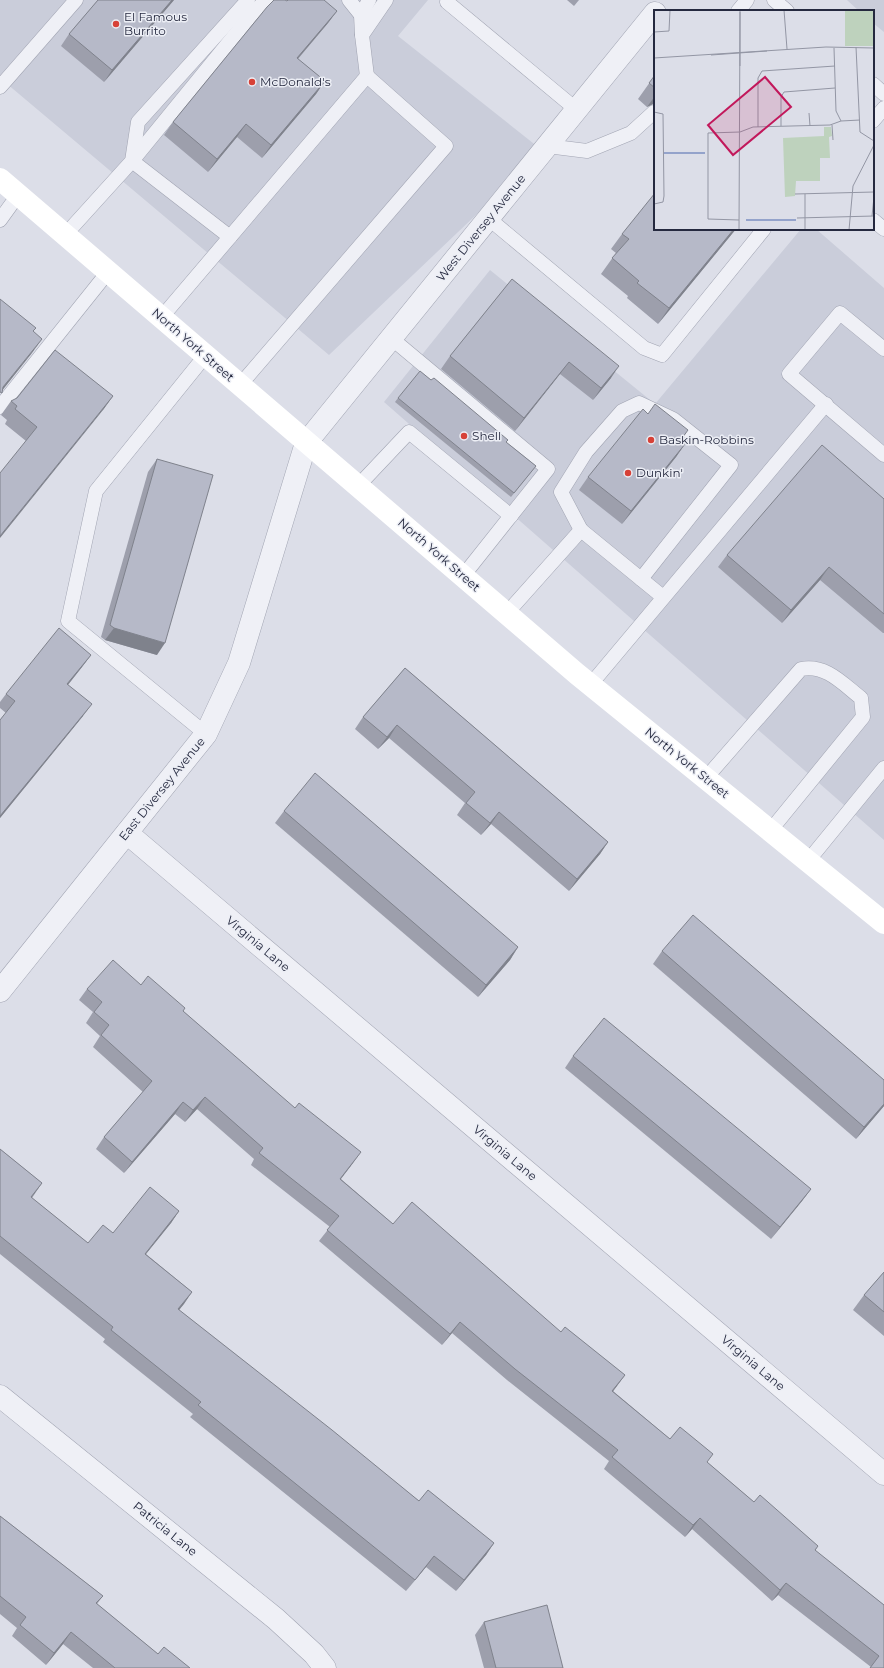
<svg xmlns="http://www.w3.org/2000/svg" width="884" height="1668" font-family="Montserrat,sans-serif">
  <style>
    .built { fill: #cacdda }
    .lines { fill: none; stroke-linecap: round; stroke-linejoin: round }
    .lane-casing { stroke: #a1a4b2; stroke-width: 15 }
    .street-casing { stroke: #a1a4b2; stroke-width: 23 }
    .lane { stroke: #eff0f6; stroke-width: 14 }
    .street { stroke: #eff0f6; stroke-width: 22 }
    .secondary { stroke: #fff; stroke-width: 22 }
    .wall { fill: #9d9fac }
    .shaded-wall { fill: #7f828c }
    .building { fill: #b6b9c8; stroke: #7f828c }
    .poi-dot { fill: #d74137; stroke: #eceef5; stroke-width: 1.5 }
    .labels { text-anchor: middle; stroke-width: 3; stroke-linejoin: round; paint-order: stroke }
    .poi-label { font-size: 12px; fill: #25293f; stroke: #eceef5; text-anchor: start }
    .street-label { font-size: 12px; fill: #25293f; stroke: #eceef5 }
    .inset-river { fill: none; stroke: #94a3cb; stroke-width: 2 }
    .inset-road { fill: none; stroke: #9396a4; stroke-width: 1 }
    .view { fill: #c2185b; fill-opacity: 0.15; stroke: #c2185b; stroke-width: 2 }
    .inset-edge { fill: none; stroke: #25293f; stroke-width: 2 }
  </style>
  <rect width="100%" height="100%" fill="#dcdee8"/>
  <!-- built -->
  <g class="built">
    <path d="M 0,0 L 428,0 L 398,36 L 543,151 L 329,355 L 0,78 Z"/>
    <path d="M 847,0 L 884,0 L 884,32 L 873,23 L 873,11 L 859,11 Z"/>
    <path d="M 801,229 L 816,229 L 884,288 L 884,840 L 384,402 L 490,270 L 655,404 Z"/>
  </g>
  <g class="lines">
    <!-- lane casing -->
    <g class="lane-casing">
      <g id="lane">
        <path d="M 349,0 L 361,15"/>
        <path d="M 774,0 L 787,11"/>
        <path d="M 447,2 L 577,110"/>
        <path d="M 738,11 L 747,0"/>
        <path d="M 362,35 L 361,15 L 369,0"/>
        <path d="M 367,76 L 362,35 L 386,0"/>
        <path d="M 873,84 L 884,94"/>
        <path d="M 0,87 L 76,0"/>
        <path d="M 873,121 L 884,108"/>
        <path d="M 547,146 L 587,151 L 631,133 L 654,112"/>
        <path d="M 488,218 L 644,348 L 662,355 L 764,229"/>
        <path d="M 0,220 L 18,195"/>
        <path d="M 873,220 L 884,229"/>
        <path d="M 65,235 L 132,161 L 138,122 L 248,0"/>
        <path d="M 230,237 L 132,161 L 252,14 L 266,0"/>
        <path d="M 161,318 L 367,76 L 446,146 L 240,385"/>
        <path d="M 391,338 L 548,469 L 463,576"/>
        <path d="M 884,349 L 840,313 L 789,374 L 884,455"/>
        <path d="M 205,356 L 96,491 L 68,621 L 206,734"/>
        <path d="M 0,407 L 108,272"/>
        <path d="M 358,486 L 409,432 L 511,516"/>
        <path d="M 581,530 L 561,492 L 586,452 L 622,411 L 639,403 L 673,419 L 731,465 L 641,579"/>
        <path d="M 507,613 L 581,530 L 663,597"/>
        <path d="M 591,684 L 826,404"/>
        <path d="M 706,778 L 801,669 C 826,664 843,684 861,698 L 863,717 L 770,831"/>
        <path d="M 808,861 L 884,768"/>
      </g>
    </g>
    <!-- street casing -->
    <g class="street-casing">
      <g id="street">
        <path d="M 127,833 L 884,1474"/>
        <path d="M 0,991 L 206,734 L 239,663 L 306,443 L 655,13"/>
        <path d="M 0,1396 L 276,1619 L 314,1654 L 325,1668"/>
      </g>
    </g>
    <!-- lane -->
    <use href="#lane" class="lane"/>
    <!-- street -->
    <use href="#street" class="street"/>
    <!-- secondary -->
    <path class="secondary" d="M 0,179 L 577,674 L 884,923"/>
  </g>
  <!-- wall -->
  <g class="wall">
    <path d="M 98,0 L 174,0 L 104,82 L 61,46 L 69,34 Z"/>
    <path d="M 567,0 L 579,0 L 574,6 Z"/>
    <path d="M 287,1 L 337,11 L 328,23 L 298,59 L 325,81 L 316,94 L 262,158 L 237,137 L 208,172 L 164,135 L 173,122 Z"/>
    <path d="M 655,75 L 655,104 L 653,104 L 647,107 L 638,99 Z"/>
    <path d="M 655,229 L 736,229 L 658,324 L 627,298 L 628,296 L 601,274 L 616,253 L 611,249 L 622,234 Z"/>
    <path d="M 512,279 L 611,378 L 593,400 L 560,374 L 515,431 L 441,369 L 450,356 Z"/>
    <path d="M 113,396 L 103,410 L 26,441 L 5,424 L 7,420 L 1,415 L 11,401 Z"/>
    <path d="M 398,398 L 506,442 L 536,466 L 511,497 L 395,402 Z"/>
    <path d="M 680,441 L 685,444 L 676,457 L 622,524 L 579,490 L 588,477 Z"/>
    <path d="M 157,459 L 157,655 L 105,640 L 101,637 L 148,472 Z"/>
    <path d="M 884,499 L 884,633 L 883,633 L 820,580 L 782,623 L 718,567 L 727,555 Z"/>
    <path d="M 91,655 L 82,667 L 68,685 L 83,716 L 0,818 L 0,720 L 6,713 L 0,708 L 0,702 L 6,694 Z"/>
    <path d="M 405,668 L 608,842 L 600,854 L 569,891 L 491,824 L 481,835 L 457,815 L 465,803 L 389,738 L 378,749 L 355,729 L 363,717 Z"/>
    <path d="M 284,811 L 518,947 L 510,960 L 478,997 L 275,823 Z"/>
    <path d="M 662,951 L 884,1106 L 856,1139 L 653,964 Z"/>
    <path d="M 141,985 L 183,1011 L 353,1163 L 341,1179 L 393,1224 L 561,1332 L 625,1375 L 613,1391 L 670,1439 L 707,1462 L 754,1502 L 818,1546 L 815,1551 L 884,1605 L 884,1668 L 871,1667 L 778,1595 L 772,1601 L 692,1529 L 685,1537 L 604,1469 L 609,1461 L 507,1380 L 452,1333 L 442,1345 L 319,1241 L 330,1227 L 251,1165 L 254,1159 L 197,1109 L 185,1122 L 175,1114 L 124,1173 L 96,1149 L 104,1137 L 143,1092 L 93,1047 L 100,1036 L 86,1023 L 93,1012 L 79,1000 L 87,989 Z"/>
    <path d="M 573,1056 L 811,1189 L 802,1201 L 771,1239 L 565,1068 Z"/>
    <path d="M 0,1149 L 42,1183 L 32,1198 L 88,1243 L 113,1233 L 179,1211 L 171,1223 L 146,1254 L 192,1292 L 179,1310 L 419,1501 L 494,1543 L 486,1555 L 456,1591 L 426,1567 L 406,1591 L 190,1417 L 193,1414 L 103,1342 L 105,1339 L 0,1254 Z"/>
    <path d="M 884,1272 L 884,1336 L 853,1310 L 864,1295 Z"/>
    <path d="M 0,1516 L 103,1596 L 97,1604 L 158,1654 L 190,1668 L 93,1668 L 63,1644 L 46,1665 L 12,1636 L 17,1628 L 0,1614 Z"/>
    <path d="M 484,1622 L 563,1668 L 484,1668 L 475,1635 Z"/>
  </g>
  <!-- shaded-wall -->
  <g class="shaded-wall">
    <path d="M 172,0 L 174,0 L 104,82 L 112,70 Z"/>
    <path d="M 337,11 L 328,23 L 288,70 L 297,58 Z"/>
    <path d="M 325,81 L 316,94 L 262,158 L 271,145 Z"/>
    <path d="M 655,96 L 655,104 L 653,104 L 647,107 Z"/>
    <path d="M 246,124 L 237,137 L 208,172 L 217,159 Z"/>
    <path d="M 734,229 L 736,229 L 658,324 L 669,308 Z"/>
    <path d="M 42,339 L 32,353 L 1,392 L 3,387 Z"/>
    <path d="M 569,362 L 560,374 L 515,431 L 524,418 Z"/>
    <path d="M 619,366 L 611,378 L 593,400 L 601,388 Z"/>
    <path d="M 113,396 L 103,410 L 0,538 L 0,536 Z"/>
    <path d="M 685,444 L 676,457 L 622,524 L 631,511 Z"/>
    <path d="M 829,567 L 820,580 L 782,623 L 791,610 Z"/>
    <path d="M 114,628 L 165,643 L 157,655 L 105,640 Z"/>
    <path d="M 91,655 L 82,667 L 58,697 L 67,684 Z"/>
    <path d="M 92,704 L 83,716 L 0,818 L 0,816 Z"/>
    <path d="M 397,725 L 389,738 L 378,749 L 387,737 Z"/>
    <path d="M 499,812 L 491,824 L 481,835 L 490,823 Z"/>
    <path d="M 608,842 L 600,854 L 569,891 L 577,879 Z"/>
    <path d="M 518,947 L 510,960 L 478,997 L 486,985 Z"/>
    <path d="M 205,1097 L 197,1109 L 185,1122 L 193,1110 Z"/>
    <path d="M 183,1102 L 175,1114 L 124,1173 L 132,1162 Z"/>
    <path d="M 884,1104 L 884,1106 L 856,1139 L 864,1127 Z"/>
    <path d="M 361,1152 L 353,1163 L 332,1190 L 340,1179 Z"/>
    <path d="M 42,1183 L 34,1194 L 23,1209 L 31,1197 Z"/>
    <path d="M 811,1189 L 802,1201 L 771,1239 L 780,1227 Z"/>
    <path d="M 179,1211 L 171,1223 L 137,1265 L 145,1254 Z"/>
    <path d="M 192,1292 L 184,1304 L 170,1321 L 178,1309 Z"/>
    <path d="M 460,1322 L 452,1333 L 442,1345 L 450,1334 Z"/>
    <path d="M 625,1375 L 617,1386 L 605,1402 L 612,1391 Z"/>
    <path d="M 700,1518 L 692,1529 L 685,1537 L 693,1525 Z"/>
    <path d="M 494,1543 L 486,1555 L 456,1591 L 464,1580 Z"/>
    <path d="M 434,1556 L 426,1567 L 406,1591 L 415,1580 Z"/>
    <path d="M 786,1583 L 778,1595 L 772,1601 L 780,1590 Z"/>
    <path d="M 71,1632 L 63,1644 L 46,1665 L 54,1653 Z"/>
  </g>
  <!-- building -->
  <g class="building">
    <path d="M 98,0 L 172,0 L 112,70 L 69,34 Z"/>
    <path d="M 274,0 L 285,0 L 287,1 L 288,0 L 324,0 L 337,11 L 297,58 L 325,81 L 271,145 L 246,124 L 217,159 L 173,122 L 267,7 Z"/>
    <path d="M 655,75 L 655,88 L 649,83 Z"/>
    <path d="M 655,193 L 655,229 L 734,229 L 669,308 L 637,283 L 639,281 L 612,258 L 629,239 L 622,234 Z"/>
    <path d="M 512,279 L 619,366 L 601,388 L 569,362 L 524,418 L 450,356 Z"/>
    <path d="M 0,299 L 36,328 L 33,331 L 42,339 L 3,387 L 2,393 L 0,392 Z"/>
    <path d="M 55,350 L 113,396 L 0,536 L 0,473 L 37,427 L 15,409 L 17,406 L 11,401 L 17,398 Z"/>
    <path d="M 420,371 L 431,380 L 434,378 L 508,440 L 506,442 L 536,466 L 514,493 L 398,398 Z"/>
    <path d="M 655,404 L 688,430 L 680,441 L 685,444 L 631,511 L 588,477 L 643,409 L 648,414 Z"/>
    <path d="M 822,445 L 884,499 L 884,614 L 829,567 L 791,610 L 727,555 Z"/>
    <path d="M 157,459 L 213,475 L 165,643 L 114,628 L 110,625 Z"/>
    <path d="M 59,628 L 91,655 L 67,684 L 92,704 L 0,816 L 0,720 L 15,701 L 6,694 Z"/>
    <path d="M 405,668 L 608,842 L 577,879 L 499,812 L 490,823 L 466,803 L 475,792 L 397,725 L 387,737 L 363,717 Z"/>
    <path d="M 315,773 L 518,947 L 486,985 L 284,811 Z"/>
    <path d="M 693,915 L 884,1080 L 884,1104 L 864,1127 L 662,951 Z"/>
    <path d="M 113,960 L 141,985 L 148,976 L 185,1008 L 183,1011 L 295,1108 L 299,1103 L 361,1152 L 340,1179 L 393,1224 L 412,1202 L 561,1332 L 565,1327 L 625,1375 L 612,1391 L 670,1439 L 680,1427 L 713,1454 L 707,1462 L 754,1502 L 760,1495 L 818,1546 L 815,1550 L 884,1605 L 884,1668 L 870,1668 L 879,1656 L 786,1583 L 780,1590 L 700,1518 L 693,1525 L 612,1457 L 618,1450 L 515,1369 L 460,1322 L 450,1334 L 327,1230 L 339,1216 L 259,1153 L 263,1148 L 205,1097 L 193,1110 L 183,1102 L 132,1162 L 104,1137 L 152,1081 L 101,1035 L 109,1025 L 94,1012 L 102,1002 L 87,989 Z"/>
    <path d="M 604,1018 L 811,1189 L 780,1227 L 573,1056 Z"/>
    <path d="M 0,1149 L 42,1183 L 31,1197 L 88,1243 L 103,1225 L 113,1233 L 150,1187 L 179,1211 L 145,1254 L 192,1292 L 178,1309 L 332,1430 L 419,1501 L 428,1490 L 494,1543 L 464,1580 L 434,1556 L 415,1580 L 198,1405 L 201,1402 L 111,1330 L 113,1327 L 0,1236 Z"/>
    <path d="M 884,1272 L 884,1312 L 864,1295 Z"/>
    <path d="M 0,1516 L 103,1596 L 96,1603 L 158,1654 L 164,1647 L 190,1668 L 115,1668 L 71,1632 L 54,1653 L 20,1625 L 26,1617 L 0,1596 Z"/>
    <path d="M 547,1605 L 563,1668 L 496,1668 L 484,1622 Z"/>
  </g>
  <!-- markers -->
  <g class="poi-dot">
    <circle cx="116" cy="24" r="4"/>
    <circle cx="252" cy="82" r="4"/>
    <circle cx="464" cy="436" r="4"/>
    <circle cx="651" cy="440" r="4"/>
    <circle cx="628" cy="473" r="4"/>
  </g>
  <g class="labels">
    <!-- poi labels -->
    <g class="poi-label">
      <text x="124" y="21">El Famous<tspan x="124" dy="14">Burrito</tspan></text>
      <text x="260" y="86">McDonald's</text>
      <text x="472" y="440">Shell</text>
      <text x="659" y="444">Baskin-Robbins</text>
      <text x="636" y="477">Dunkin'</text>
    </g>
    <!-- street labels -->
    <g class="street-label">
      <text transform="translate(481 228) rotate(-51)" y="4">West Diversey Avenue</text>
      <text transform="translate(193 345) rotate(41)" y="4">North York Street</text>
      <text transform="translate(439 555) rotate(41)" y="4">North York Street</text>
      <text transform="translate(687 763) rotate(39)" y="4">North York Street</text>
      <text transform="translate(162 789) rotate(-51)" y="4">East Diversey Avenue</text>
      <text transform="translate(258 944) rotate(40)" y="4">Virginia Lane</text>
      <text transform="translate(505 1153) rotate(40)" y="4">Virginia Lane</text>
      <text transform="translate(753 1363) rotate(40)" y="4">Virginia Lane</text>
      <text transform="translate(165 1529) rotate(39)" y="4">Patricia Lane</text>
    </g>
  </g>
  <!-- overview -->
  <g transform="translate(654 10)">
    <rect width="220" height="220" fill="#dcdee8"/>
    <path d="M 191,0 L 220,0 L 220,36 L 191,36 ZM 170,117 L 177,117 L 178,126 L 175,127 L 176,148 L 166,148 L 166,171 L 142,171 L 141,186 L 131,187 L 129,128 L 170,126 Z" fill="#bed2bd"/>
    <path class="inset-river" d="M 10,143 L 51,143M 92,210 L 142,210"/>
    <path class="inset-road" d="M 130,0 L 133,39M 0,22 L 15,21 L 16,0M 202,37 L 206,122 L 220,131M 180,38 L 182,101 L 187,111M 57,45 L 113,41M 0,48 L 172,37 L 220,38M 86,56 L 86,1M 0,102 L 9,104 L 10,186 L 9,192 L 0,194M 155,103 L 156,116M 178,115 L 179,130M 127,116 L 127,87 L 130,82 L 181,78M 104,117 L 104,68 L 108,61 L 181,56M 141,184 L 220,182M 218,206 L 220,187M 143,208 L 220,206M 85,210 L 54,209 L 54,123 L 86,122 L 99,117 L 176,115 L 187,111 L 206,110M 85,220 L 86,2M 151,220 L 151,184M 195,220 L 199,176 L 220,135"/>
    <path class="view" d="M 111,67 L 137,97 L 79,145 L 54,115 Z"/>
    <rect width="220" height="220" class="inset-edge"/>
  </g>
</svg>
